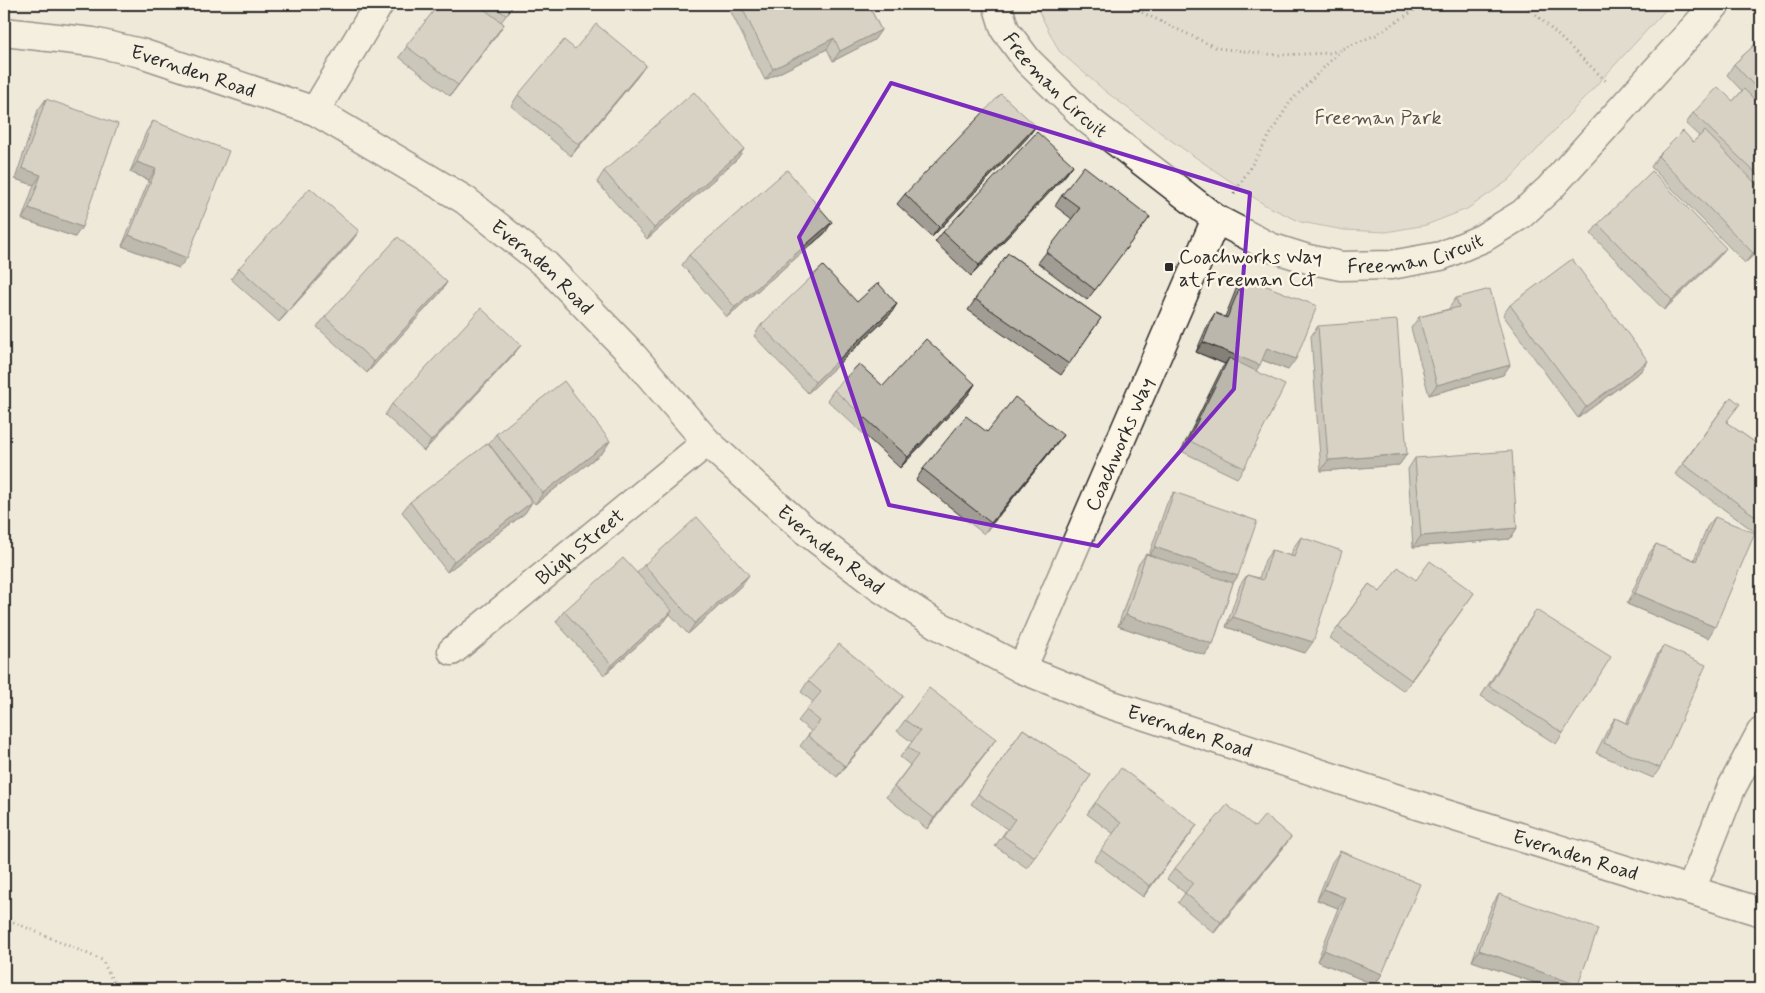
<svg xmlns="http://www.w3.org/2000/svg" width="1765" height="993" font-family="Mynerve,sans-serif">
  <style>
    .green { fill: #d2cdc0; stroke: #7e7c76 }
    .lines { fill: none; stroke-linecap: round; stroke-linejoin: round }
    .street-casing { stroke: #2b2b2b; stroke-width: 31 }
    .secondary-casing { stroke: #2b2b2b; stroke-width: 31 }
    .path { stroke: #2b2b2b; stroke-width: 3; stroke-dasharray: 1 4; stroke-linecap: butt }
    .street { stroke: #fcf5e5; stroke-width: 28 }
    .secondary { stroke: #fcf5e5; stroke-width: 28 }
    .wall { fill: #a29d94; stroke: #2b2b2b }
    .shaded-wall { fill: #848078; stroke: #2b2b2b }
    .building { fill: #bcb7ac; stroke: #2b2b2b }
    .marked { fill: none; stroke: #7b2cbf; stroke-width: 4; stroke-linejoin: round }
    .poi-dot { fill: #2b2b2b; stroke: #fcf5e5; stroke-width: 2 }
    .labels { text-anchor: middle; stroke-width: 5; stroke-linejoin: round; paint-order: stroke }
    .street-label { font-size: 20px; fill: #2b2b2b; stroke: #fcf5e5 }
    .park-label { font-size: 20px; fill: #555450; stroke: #fcf5e5 }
    .poi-label { font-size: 20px; fill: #2b2b2b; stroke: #fcf5e5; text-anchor: start }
  </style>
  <rect width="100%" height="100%" fill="#efe9da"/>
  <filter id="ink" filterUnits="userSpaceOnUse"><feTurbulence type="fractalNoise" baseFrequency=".02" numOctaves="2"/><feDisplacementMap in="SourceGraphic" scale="10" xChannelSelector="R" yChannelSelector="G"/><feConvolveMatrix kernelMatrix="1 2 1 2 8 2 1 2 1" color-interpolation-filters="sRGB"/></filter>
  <g filter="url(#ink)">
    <!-- green -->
    <path class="green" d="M 1035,4 L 1671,4 L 1509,180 L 1467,209 L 1426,225 L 1386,232 L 1344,230 L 1301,222 L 1265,205 L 1169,139 L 1105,91 L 1059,51 Z"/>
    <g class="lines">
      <!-- street casing -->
      <g class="street-casing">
        <g id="street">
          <path id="s1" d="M 997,4 L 1005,30 L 1028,61 L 1087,119 L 1216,219 L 1270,247 L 1308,259 L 1341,266 L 1391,265 L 1441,256 L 1483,238 L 1522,214 L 1550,188 L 1716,4"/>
          <path d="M 315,111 L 379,4"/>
          <path id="s2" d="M 452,651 L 707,442"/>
          <path id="s3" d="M 1022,669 L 1216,219"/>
          <path d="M 1691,890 L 1731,789 L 1761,732"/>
        </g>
      </g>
      <!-- secondary casing -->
      <g class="secondary-casing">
        <g id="secondary">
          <path id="s4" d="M 4,32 L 93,42 L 141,53 L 315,111 L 465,200 L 545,264 L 627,349 L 707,442 L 806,531 L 879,587 L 936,624 L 1022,669 L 1109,704 L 1404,801 L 1761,912"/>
        </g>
      </g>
      <!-- path -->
      <g class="path">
        <path d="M 1124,4 L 1217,48 L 1276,55 L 1331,53 L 1376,35 L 1424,4"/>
        <path d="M 1525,4 L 1606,81"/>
        <path d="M 1234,194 L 1290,102 L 1341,50"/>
        <path d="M 4,918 L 102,960 L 117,989"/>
      </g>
      <!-- street -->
      <use href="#street" class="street"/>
      <!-- secondary -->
      <use href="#secondary" class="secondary"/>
    </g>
    <!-- wall -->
    <g class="wall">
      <path d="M 439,4 L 515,4 L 501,22 L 504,24 L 450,96 L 399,57 Z"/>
      <path d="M 734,4 L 868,4 L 881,30 L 874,40 L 833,61 L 827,49 L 765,80 L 730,10 Z"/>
      <path d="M 1761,39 L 1761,100 L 1758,103 L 1761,106 L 1761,248 L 1745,263 L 1651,167 L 1658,156 L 1693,142 L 1699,136 L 1686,124 L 1693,113 L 1733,101 L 1742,91 L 1727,75 L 1734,64 Z"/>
      <path d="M 575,49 L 638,76 L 571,156 L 511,106 L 518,95 Z"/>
      <path d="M 46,99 L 75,237 L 22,219 L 34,185 L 15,179 L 38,110 Z"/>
      <path d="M 153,121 L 179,268 L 122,246 L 149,180 L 130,172 L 146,132 Z"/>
      <path d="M 1028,137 L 932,237 L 897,204 L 905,194 Z"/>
      <path d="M 744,149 L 737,159 L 647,239 L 597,182 L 604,171 Z"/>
      <path d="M 1073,165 L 1065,176 L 971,276 L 935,242 L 943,232 Z"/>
      <path d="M 1062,195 L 1150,217 L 1087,300 L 1038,263 L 1072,219 L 1055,206 Z"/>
      <path d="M 1598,224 L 1718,258 L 1664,310 L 1591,234 Z"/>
      <path d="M 359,231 L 351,242 L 279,322 L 231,279 L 239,268 Z"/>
      <path d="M 825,233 L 727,317 L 682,265 L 689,255 Z"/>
      <path d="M 1008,253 L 1101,318 L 1061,375 L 968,310 Z"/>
      <path d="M 1244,277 L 1288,370 L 1262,360 L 1256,371 L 1244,468 L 1237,478 L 1181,451 L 1222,368 L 1225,364 L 1196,352 L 1208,324 L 1215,313 L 1225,317 L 1237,287 Z"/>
      <path d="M 447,282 L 440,293 L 367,373 L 317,327 L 325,317 Z"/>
      <path d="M 1456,298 L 1510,365 L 1503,375 L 1429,395 L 1411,328 L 1419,317 L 1449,309 L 1449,308 Z"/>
      <path d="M 857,302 L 890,315 L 808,393 L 754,336 L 761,325 Z"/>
      <path d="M 1510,305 L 1648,361 L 1641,371 L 1578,418 L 1503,315 Z"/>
      <path d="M 1318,326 L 1407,454 L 1399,465 L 1321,471 L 1311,336 Z"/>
      <path d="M 521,345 L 513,355 L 424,451 L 385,415 L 392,404 Z"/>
      <path d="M 975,384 L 968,395 L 900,468 L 827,400 L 834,390 L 883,386 Z"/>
      <path d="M 1731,397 L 1727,423 L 1760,446 L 1761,444 L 1761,529 L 1758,534 L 1675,474 Z"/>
      <path d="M 987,432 L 1055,446 L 984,534 L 916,480 L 923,469 Z"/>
      <path d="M 496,434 L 610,441 L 603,452 L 535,504 L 489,444 Z"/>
      <path d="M 1415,458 L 1517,528 L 1510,539 L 1413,547 L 1408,469 Z"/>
      <path d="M 1174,492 L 1238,576 L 1233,583 L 1213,644 L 1205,655 L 1118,626 L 1138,565 L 1146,554 L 1149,555 L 1167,503 Z"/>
      <path d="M 410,502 L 532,502 L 525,513 L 447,572 L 402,512 Z"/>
      <path d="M 1715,517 L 1708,638 L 1627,604 L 1649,554 L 1656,544 L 1694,560 L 1707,527 Z"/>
      <path d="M 1301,537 L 1305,653 L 1226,627 L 1240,585 L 1247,575 L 1259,578 L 1265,560 L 1272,550 L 1291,556 L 1293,548 Z"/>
      <path d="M 644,565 L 741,586 L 688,634 L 670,614 L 664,622 L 604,675 L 556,622 L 564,611 L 637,573 Z"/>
      <path d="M 1416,580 L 1474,593 L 1404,691 L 1330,638 L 1369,584 L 1380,592 Z"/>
      <path d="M 1536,610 L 1563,733 L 1556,744 L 1481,696 Z"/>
      <path d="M 1663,646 L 1660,768 L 1653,778 L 1596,753 L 1608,729 L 1615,718 L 1626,723 L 1656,657 Z"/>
      <path d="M 808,681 L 903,696 L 895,707 L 837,777 L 800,746 L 811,731 L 798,721 L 813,702 L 801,692 Z"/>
      <path d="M 905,720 L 996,739 L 927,829 L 886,797 L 910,765 L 900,757 L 912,742 L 897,731 Z"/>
      <path d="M 1023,729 L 1091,775 L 1027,868 L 995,846 L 1007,829 L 971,804 Z"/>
      <path d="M 1095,803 L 1197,825 L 1143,897 L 1094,860 L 1114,834 L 1087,814 Z"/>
      <path d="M 1255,827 L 1284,847 L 1214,933 L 1178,903 L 1185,893 L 1167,879 L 1175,868 Z"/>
      <path d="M 1340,851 L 1382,974 L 1375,985 L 1317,961 L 1338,908 L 1317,900 L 1332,862 Z"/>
      <path d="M 1499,894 L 1576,989 L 1553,989 L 1472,961 L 1492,905 Z"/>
    </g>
    <!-- shaded-wall -->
    <g class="shaded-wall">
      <path d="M 504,24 L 497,35 L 450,96 L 458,85 Z"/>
      <path d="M 881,30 L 874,40 L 833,61 L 840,51 Z"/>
      <path d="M 834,38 L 827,49 L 765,80 L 773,69 Z"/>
      <path d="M 646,65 L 638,76 L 571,156 L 579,145 Z"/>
      <path d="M 1036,126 L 1028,137 L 932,237 L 939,227 Z"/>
      <path d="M 744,149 L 737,159 L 647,239 L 654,228 Z"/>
      <path d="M 137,162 L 156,169 L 149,180 L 130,172 Z"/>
      <path d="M 1073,165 L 1065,176 L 971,276 L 979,265 Z"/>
      <path d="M 22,168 L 41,175 L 34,185 L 15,179 Z"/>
      <path d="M 29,208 L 82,227 L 75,237 L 22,219 Z"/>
      <path d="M 832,222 L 825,233 L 727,317 L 735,307 Z"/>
      <path d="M 359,231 L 351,242 L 279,322 L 287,312 Z"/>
      <path d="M 129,235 L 187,258 L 179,268 L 122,246 Z"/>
      <path d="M 1761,245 L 1761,248 L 1745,263 L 1753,253 Z"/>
      <path d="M 1726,248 L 1718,258 L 1664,310 L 1672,300 Z"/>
      <path d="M 447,282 L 440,293 L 367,373 L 374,362 Z"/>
      <path d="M 897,304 L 890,315 L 808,393 L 815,382 Z"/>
      <path d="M 1203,342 L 1260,365 L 1253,375 L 1229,358 L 1225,364 L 1196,352 Z"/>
      <path d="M 521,345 L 513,355 L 424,451 L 431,441 Z"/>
      <path d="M 1267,348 L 1296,359 L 1288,370 L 1260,359 Z"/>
      <path d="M 1648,361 L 1641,371 L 1578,418 L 1586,407 Z"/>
      <path d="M 1510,365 L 1503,375 L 1429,395 L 1437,385 Z"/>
      <path d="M 975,384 L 968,395 L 900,468 L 908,457 Z"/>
      <path d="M 1063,435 L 1055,446 L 984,534 L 991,523 Z"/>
      <path d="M 610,441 L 603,452 L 535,504 L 543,493 Z"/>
      <path d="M 1407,454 L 1399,465 L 1321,471 L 1328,460 Z"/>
      <path d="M 532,502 L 525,513 L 447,572 L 454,561 Z"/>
      <path d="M 1517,528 L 1510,539 L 1413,547 L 1421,536 Z"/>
      <path d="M 1155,547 L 1238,576 L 1231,586 L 1148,558 Z"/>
      <path d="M 749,575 L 741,586 L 688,634 L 695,623 Z"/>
      <path d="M 1635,593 L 1715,627 L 1708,638 L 1627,604 Z"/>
      <path d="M 672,611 L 664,622 L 604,675 L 612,665 Z"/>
      <path d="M 1126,615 L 1213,644 L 1205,655 L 1118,626 Z"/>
      <path d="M 1233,617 L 1313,642 L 1305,653 L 1226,627 Z"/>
      <path d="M 903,696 L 895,707 L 837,777 L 845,766 Z"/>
      <path d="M 996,739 L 988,750 L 927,829 L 934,818 Z"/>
      <path d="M 1197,825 L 1189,836 L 1143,897 L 1150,886 Z"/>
      <path d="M 1291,837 L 1284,847 L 1214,933 L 1221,922 Z"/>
      <path d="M 1324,889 L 1346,898 L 1338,908 L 1317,900 Z"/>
      <path d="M 1324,950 L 1382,974 L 1375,985 L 1317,961 Z"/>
      <path d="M 1479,950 L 1578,985 L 1576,989 L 1553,989 L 1472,961 Z"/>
    </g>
    <!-- building -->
    <g class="building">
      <path d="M 439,4 L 477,4 L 504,24 L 458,85 L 406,46 Z"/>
      <path d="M 490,4 L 514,4 L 506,15 Z"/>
      <path d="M 740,4 L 868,4 L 881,30 L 840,51 L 834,38 L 773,69 Z"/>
      <path d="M 596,24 L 646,65 L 579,145 L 518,95 L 564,40 L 575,49 Z"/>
      <path d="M 1761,39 L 1761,93 L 1734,64 Z"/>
      <path d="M 1718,87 L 1733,101 L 1744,89 L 1761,106 L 1761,178 L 1693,113 Z"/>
      <path d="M 694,92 L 744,149 L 654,228 L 604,171 Z"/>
      <path d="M 1001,94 L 1036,126 L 939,227 L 905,194 Z"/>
      <path d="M 46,99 L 118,124 L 82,227 L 29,208 L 41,175 L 22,168 Z"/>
      <path d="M 153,121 L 229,151 L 187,258 L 129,235 L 156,169 L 137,162 Z"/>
      <path d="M 1683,131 L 1693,142 L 1705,131 L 1761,189 L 1761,245 L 1753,253 L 1658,156 Z"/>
      <path d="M 1037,132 L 1073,165 L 979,265 L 943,232 Z"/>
      <path d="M 1084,166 L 1150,217 L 1095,290 L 1046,252 L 1080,208 L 1062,195 Z"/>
      <path d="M 787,170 L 832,222 L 735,307 L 689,255 Z"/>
      <path d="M 1652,171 L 1726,248 L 1672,300 L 1598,224 Z"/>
      <path d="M 310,188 L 359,231 L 287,312 L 239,268 Z"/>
      <path d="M 398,237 L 447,282 L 374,362 L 325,317 Z"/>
      <path d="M 1008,253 L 1101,318 L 1069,364 L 975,299 Z"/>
      <path d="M 1572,259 L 1648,361 L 1586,407 L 1510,305 Z"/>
      <path d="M 823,266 L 857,302 L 878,283 L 897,304 L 815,382 L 761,325 Z"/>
      <path d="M 1244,277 L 1317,306 L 1296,359 L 1267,348 L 1260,365 L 1203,342 L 1215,313 L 1227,318 Z"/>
      <path d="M 1490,289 L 1510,365 L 1437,385 L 1419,317 L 1459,307 L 1456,298 Z"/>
      <path d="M 481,308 L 521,345 L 431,441 L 392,404 Z"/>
      <path d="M 1397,320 L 1407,454 L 1328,460 L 1318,326 Z"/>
      <path d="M 926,339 L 975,384 L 908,457 L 834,390 L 859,364 L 883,386 Z"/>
      <path d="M 1229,358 L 1285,385 L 1244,468 L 1188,440 Z"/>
      <path d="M 564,381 L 610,441 L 543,493 L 496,434 Z"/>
      <path d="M 1015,397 L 1063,435 L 991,523 L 923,469 L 966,416 L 987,432 Z"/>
      <path d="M 1731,397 L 1740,404 L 1726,422 L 1760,446 L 1761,444 L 1761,520 L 1683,464 Z"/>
      <path d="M 488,443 L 532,502 L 454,561 L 410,502 Z"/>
      <path d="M 1512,451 L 1517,528 L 1421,536 L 1415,458 Z"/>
      <path d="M 1174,492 L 1257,521 L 1238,576 L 1155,547 Z"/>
      <path d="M 697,517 L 749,575 L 695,623 L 644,565 Z"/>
      <path d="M 1715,517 L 1755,533 L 1715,627 L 1635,593 L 1656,544 L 1696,561 Z"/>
      <path d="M 1301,537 L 1342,551 L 1313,642 L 1233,617 L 1247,575 L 1263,580 L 1272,550 L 1294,557 Z"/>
      <path d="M 1146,554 L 1233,583 L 1213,644 L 1126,615 Z"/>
      <path d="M 623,558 L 672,611 L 612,665 L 564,611 Z"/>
      <path d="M 1430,561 L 1474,593 L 1411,680 L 1338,627 L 1369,584 L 1380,592 L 1398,567 L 1416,580 Z"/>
      <path d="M 1536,610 L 1611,657 L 1563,733 L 1489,686 Z"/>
      <path d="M 839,644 L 903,696 L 845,766 L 808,736 L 820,721 L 806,710 L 821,692 L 808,681 Z"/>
      <path d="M 1663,646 L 1706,665 L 1660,768 L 1604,743 L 1615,718 L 1628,724 Z"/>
      <path d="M 929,688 L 996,739 L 934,818 L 894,787 L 918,755 L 908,747 L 920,731 L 905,720 Z"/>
      <path d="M 1023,729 L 1091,775 L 1035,857 L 1003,836 L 1015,819 L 978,794 Z"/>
      <path d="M 1121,768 L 1197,825 L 1150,886 L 1101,850 L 1121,823 L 1095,803 Z"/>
      <path d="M 1227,805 L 1255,827 L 1265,815 L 1291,837 L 1221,922 L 1185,893 L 1193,883 L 1175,868 Z"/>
      <path d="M 1340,851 L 1420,884 L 1382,974 L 1324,950 L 1346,898 L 1324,889 Z"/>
      <path d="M 1499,894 L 1598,929 L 1578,985 L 1479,950 Z"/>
    </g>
  </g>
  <!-- marked area -->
  <path d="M0 0H1765V993H0ZM 891,83 L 1250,193 L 1234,389 L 1098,546 L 889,505 L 799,237 Z" fill="#efe9da" fill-opacity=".55" fill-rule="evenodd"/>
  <path class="marked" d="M 891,83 L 1250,193 L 1234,389 L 1098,546 L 889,505 L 799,237 Z"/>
  <!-- markers -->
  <rect class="poi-dot" x="1164" y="262" width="10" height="10" rx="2.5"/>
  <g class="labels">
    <!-- street labels -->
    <g class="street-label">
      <text dy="7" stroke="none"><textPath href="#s4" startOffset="194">Evernden Road</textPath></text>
      <text dy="7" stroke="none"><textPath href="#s1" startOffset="102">Freeman Circuit</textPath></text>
      <text dy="7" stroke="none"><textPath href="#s1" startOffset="522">Freeman Circuit</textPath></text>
      <text dy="7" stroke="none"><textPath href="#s4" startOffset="599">Evernden Road</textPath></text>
      <text dy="7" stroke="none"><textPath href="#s3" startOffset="245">Coachworks Way</textPath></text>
      <text dy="7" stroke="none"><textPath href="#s2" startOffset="165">Bligh Street</textPath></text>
      <text dy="7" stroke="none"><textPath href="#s4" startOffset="1004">Evernden Road</textPath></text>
      <text dy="7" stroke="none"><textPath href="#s4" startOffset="1409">Evernden Road</textPath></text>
      <text dy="7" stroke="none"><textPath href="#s4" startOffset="1814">Evernden Road</textPath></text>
    </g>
    <!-- park labels -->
    <g class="park-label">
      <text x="1378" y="124">Freeman Park</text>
    </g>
    <!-- poi labels -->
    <g class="poi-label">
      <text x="1179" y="263">Coachworks Way<tspan x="1179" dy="23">at Freeman Cct</tspan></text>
    </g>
  </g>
  <!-- margin -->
  <rect width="1765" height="993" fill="none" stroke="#fcf5e5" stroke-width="20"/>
  <rect x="10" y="10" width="1745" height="973" fill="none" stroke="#2b2b2b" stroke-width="2" filter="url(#ink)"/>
</svg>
